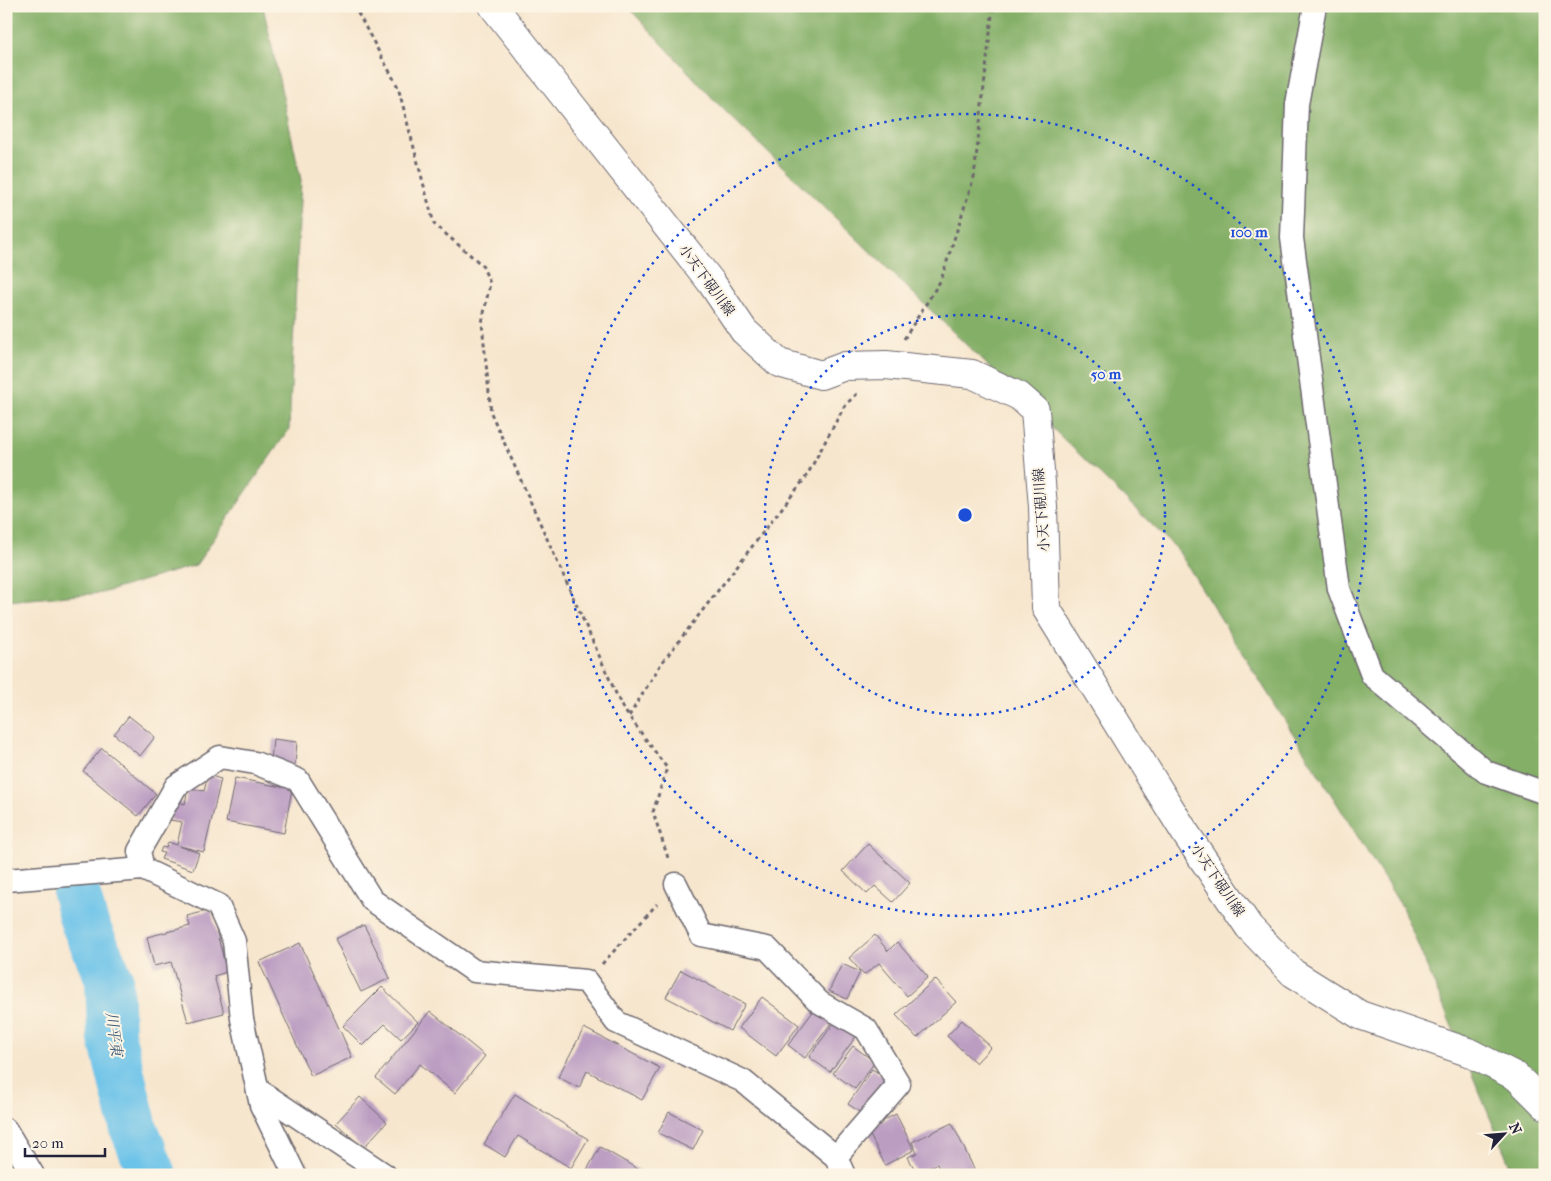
<svg xmlns="http://www.w3.org/2000/svg" width="1551" height="1181" font-family="'IM FELL French Canon','Noto Serif JP',serif">
  <style>
    .forest { fill: #83af66; stroke: #526850 }
    .lines { fill: none; stroke-linecap: round; stroke-linejoin: round }
    .river { stroke: #6cc3e9; stroke-width: 48 }
    .building { fill: #bb9dc2 }
    .street-casing { stroke: #6d676e; stroke-width: 25 }
    .secondary-casing { stroke: #6d676e; stroke-width: 30 }
    .path { stroke: #6d676e; stroke-width: 3; stroke-dasharray: 4 4; stroke-linecap: butt }
    .street { stroke: #fff; stroke-width: 22 }
    .secondary { stroke: #fff; stroke-width: 28 }
    .ring { fill: none; stroke: #1d4ed8; stroke-width: 2.5; stroke-dasharray: 2.5 5 }
    .labels { text-anchor: middle; stroke-width: 4; stroke-linejoin: round; paint-order: stroke }
    .street-label { font-size: 14px; fill: #22223b; stroke: #fcf5e5 }
    .water-label { font-size: 15px; font-style: italic; fill: #3c5a78; stroke: #fcf5e5 }
    .centre { fill: #1d4ed8; stroke: #fcf5e5; stroke-width: 2.5 }
    .ring-label { font-size: 15px; text-anchor: middle; font-weight: bold; fill: #1d4ed8; stroke: #fcf5e5; stroke-width: 4; stroke-linejoin: round; paint-order: stroke }
  </style>
  <rect width="100%" height="100%" fill="#fcf5e5"/>
  <filter id="ink" filterUnits="userSpaceOnUse"><feTurbulence type="fractalNoise" baseFrequency=".02" numOctaves="2"/><feDisplacementMap in="SourceGraphic" scale="10" xChannelSelector="R" yChannelSelector="G"/><feConvolveMatrix kernelMatrix="1 2 1 2 8 2 1 2 1" color-interpolation-filters="sRGB"/></filter>
  <filter id="wash" filterUnits="userSpaceOnUse"><feTurbulence type="fractalNoise" baseFrequency=".0096" numOctaves="4" result="noise"/><feDisplacementMap in="SourceGraphic" scale="20" xChannelSelector="R" yChannelSelector="G"/><feGaussianBlur stdDeviation="1.12" result="paint"/><feColorMatrix in="noise" values="0 0 0 0 0 0 0 0 0 0 0 0 0 0 0 0 0 1.4 0 .05"/><feComposite in="paint" operator="in"/></filter>
  <g filter="url(#wash)">
    <rect width="100%" height="100%" fill="#f7e6ce"/>
    <!-- forest -->
    <g class="forest">
      <path d="M 6,6 L 263,6 L 301,180 L 289,429 L 196,565 L 102,593 L 6,601 Z"/>
      <path d="M 627,6 L 1545,6 L 1545,1175 L 1514,1175 L 1402,907 L 1177,549 L 719,105 Z"/>
    </g>
    <g class="lines">
      <!-- river -->
      <path class="river" d="M 76,893 L 84,922 L 109,978 L 111,1034 L 134,1129 L 153,1175"/>
    </g>
    <g id="blocks">
      <!-- building -->
      <g class="building">
        <path d="M 129,716 L 155,737 L 140,756 L 114,734 Z"/>
        <path d="M 273,739 L 297,742 L 295,765 L 271,762 Z"/>
        <path d="M 102,748 L 156,794 L 138,816 L 83,771 Z"/>
        <path d="M 208,775 L 221,779 L 204,852 L 179,846 L 199,853 L 193,870 L 161,859 L 164,853 L 160,852 L 162,847 L 166,848 L 168,842 L 177,845 L 182,822 L 170,820 L 174,801 L 185,804 L 188,788 L 204,791 Z"/>
        <path d="M 235,778 L 292,789 L 284,833 L 226,822 Z"/>
        <path d="M 868,844 L 910,883 L 893,902 L 875,886 L 867,894 L 843,871 Z"/>
        <path d="M 211,910 L 227,972 L 214,976 L 224,1013 L 188,1022 L 171,962 L 154,966 L 147,937 L 190,926 L 187,916 Z"/>
        <path d="M 364,925 L 390,978 L 361,992 L 335,939 Z"/>
        <path d="M 875,935 L 888,951 L 897,942 L 928,977 L 907,996 L 879,963 L 864,975 L 849,958 Z"/>
        <path d="M 300,943 L 352,1057 L 311,1076 L 259,962 Z"/>
        <path d="M 842,964 L 860,972 L 847,999 L 829,991 Z"/>
        <path d="M 681,970 L 745,1004 L 730,1031 L 666,997 Z"/>
        <path d="M 935,979 L 956,1002 L 917,1038 L 896,1015 Z"/>
        <path d="M 382,987 L 418,1022 L 401,1039 L 385,1024 L 363,1046 L 343,1026 Z"/>
        <path d="M 762,997 L 799,1025 L 776,1056 L 739,1028 Z"/>
        <path d="M 815,1009 L 832,1022 L 805,1058 L 788,1045 Z"/>
        <path d="M 430,1011 L 485,1056 L 455,1093 L 420,1064 L 395,1094 L 376,1078 Z"/>
        <path d="M 836,1020 L 857,1035 L 830,1072 L 809,1057 Z"/>
        <path d="M 962,1020 L 991,1047 L 976,1063 L 947,1036 Z"/>
        <path d="M 584,1028 L 660,1068 L 642,1100 L 587,1071 L 579,1088 L 558,1077 Z"/>
        <path d="M 853,1046 L 875,1062 L 855,1089 L 833,1073 Z"/>
        <path d="M 872,1069 L 891,1081 L 867,1117 L 848,1104 Z"/>
        <path d="M 515,1094 L 588,1139 L 571,1168 L 518,1136 L 505,1157 L 484,1144 Z"/>
        <path d="M 360,1097 L 387,1122 L 363,1148 L 336,1123 Z"/>
        <path d="M 669,1112 L 703,1130 L 693,1150 L 658,1133 Z"/>
        <path d="M 896,1114 L 914,1150 L 885,1165 L 867,1129 Z"/>
        <path d="M 952,1123 L 977,1175 L 942,1175 L 937,1164 L 917,1174 L 908,1157 L 917,1153 L 912,1142 Z"/>
        <path d="M 600,1147 L 648,1175 L 584,1175 Z"/>
      </g>
    </g>
  </g>
  <g filter="url(#ink)">
    <use href="#blocks" fill-opacity="0" stroke="#6d676e" stroke-width="1"/>
    <g class="lines">
      <!-- street casing -->
      <g class="street-casing">
        <g id="street">
          <path d="M 1315,6 L 1297,104 L 1292,238 L 1339,589 L 1372,675 L 1486,772 L 1545,793"/>
          <path d="M 143,869 L 139,851 L 176,786 L 220,757 L 255,763 L 298,780 L 372,900 L 474,971 L 586,981 L 616,1022 L 743,1081 L 836,1157 L 844,1175"/>
          <path d="M 6,880 L 143,869 L 218,905 L 234,941 L 242,1019 L 261,1105 L 295,1175"/>
          <path d="M 676,884 L 701,935 L 767,948 L 819,1002 L 866,1029 L 899,1084 L 836,1157"/>
          <path d="M 258,1090 L 385,1175"/>
          <path d="M 6,1130 L 33,1175"/>
        </g>
      </g>
      <!-- secondary casing -->
      <g class="secondary-casing">
        <path id="secondary" d="M 493,6 L 711,282 L 744,331 L 779,363 L 821,375 L 845,366 L 886,365 L 972,374 L 1019,396 L 1035,410 L 1043,507 L 1046,608 L 1186,834 L 1249,927 L 1293,973 L 1360,1015 L 1468,1052 L 1517,1077 L 1545,1105"/>
      </g>
      <!-- path -->
      <g class="path">
        <path d="M 354,6 L 398,87 L 434,224 L 482,265 L 490,283 L 482,323 L 491,413 L 622,707 L 667,768 L 653,812 L 669,861"/>
        <path d="M 904,339 L 941,280 L 974,177 L 993,6"/>
        <path d="M 629,716 L 661,664 L 806,477 L 845,405 L 858,393"/>
        <path d="M 602,964 L 657,904"/>
      </g>
      <!-- street -->
      <use href="#street" class="street"/>
      <!-- secondary -->
      <use href="#secondary" class="secondary"/>
    </g>
  </g>
  <!-- distance rings -->
  <g class="ring">
    <circle cx="965" cy="515" r="200"/>
    <circle cx="965" cy="515" r="401"/>
  </g>
  <g class="labels">
    <!-- street labels -->
    <g class="street-label">
      <text transform="translate(707 280) rotate(54)" y="5">小天下硯川線</text>
      <text transform="translate(1041 510) rotate(-94)" y="5">小天下硯川線</text>
      <text transform="translate(1218 880) rotate(56)" y="5">小天下硯川線</text>
    </g>
    <!-- water labels -->
    <g class="water-label">
      <text transform="translate(114 1034) rotate(82)" y="5">川平東</text>
    </g>
  </g>
  <circle cx="965" cy="515" r="8" class="centre"/>
  <g class="ring-label">
    <text x="1249" y="237">100 m</text>
    <text x="1106" y="379">50 m</text>
  </g>
  <!-- margin -->
  <rect width="1551" height="1181" fill="none" stroke="#fcf5e5" stroke-width="25"/>
  <!-- north arrow -->
  <g transform="translate(1504 1134) rotate(64)" stroke="#fcf5e5" stroke-width="4" paint-order="stroke">
  <path d="M0-4L9 19L0 12L-9 19Z" fill="#22223b"/>
  <text y="-8" font-size="14" font-weight="bold" text-anchor="middle" fill="#22223b">N</text>
  </g>
  <!-- scale -->
  <path d="M25 1148v8h80v-8" fill="none" stroke="#22223b" stroke-width="2.5"/>
  <text x="32" y="1148" font-size="15" fill="#22223b" stroke="#fcf5e5" stroke-width="4" paint-order="stroke">20 m</text>
</svg>
